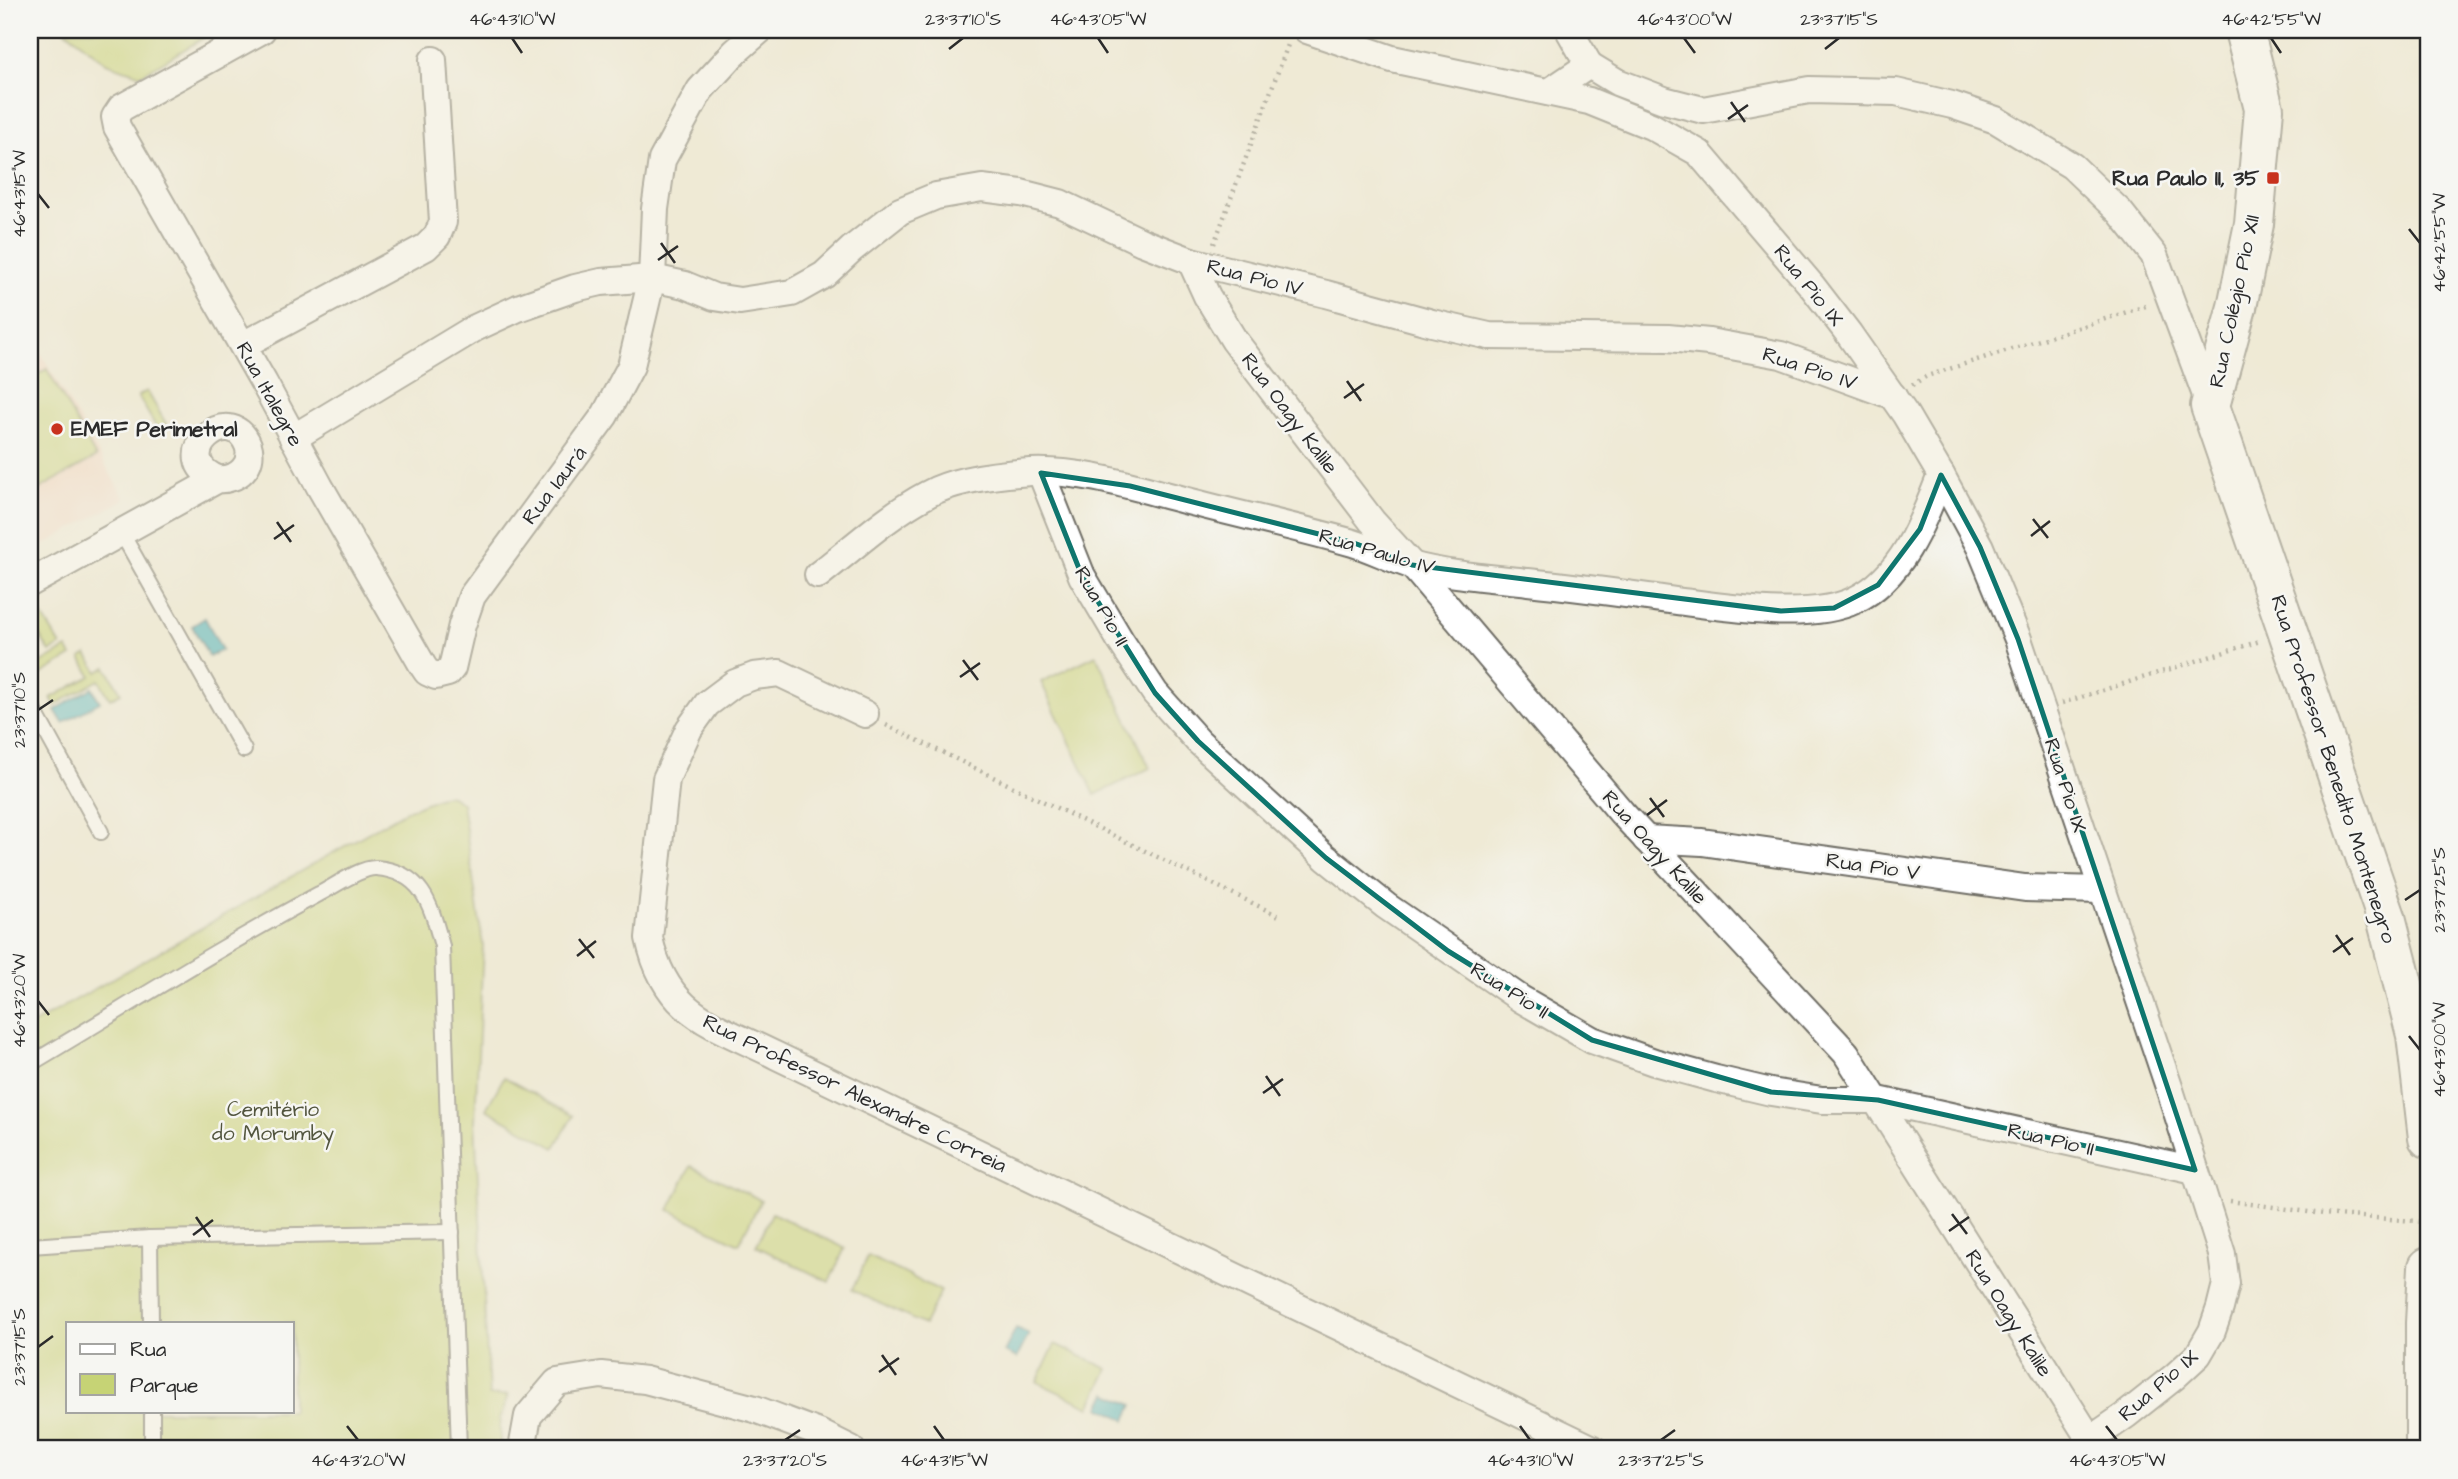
<svg xmlns="http://www.w3.org/2000/svg" width="2458" height="1479" font-family="'Architects Daughter',sans-serif">
  <style>
    .built { fill: #f4d3c0 }
    .green { fill: #c6d375; stroke: #787f50; stroke-width: 2; fill-rule: evenodd }
    .water { fill: #3eadbb; stroke: #346c73; stroke-width: 2 }
    .lines { fill: none; stroke-linecap: round; stroke-linejoin: round }
    .lane-casing { stroke: #706e66; stroke-width: 18 }
    .street-casing { stroke: #706e66; stroke-width: 30 }
    .secondary-casing { stroke: #706e66; stroke-width: 42 }
    .path { stroke: #706e66; stroke-width: 4.5; stroke-dasharray: 2 5; stroke-linecap: butt }
    .lane { stroke: #fff; stroke-width: 14 }
    .street { stroke: #fff; stroke-width: 26 }
    .secondary { stroke: #fff; stroke-width: 38 }
    .marked { fill: none; stroke: #0f766e; stroke-width: 5; stroke-linejoin: round }
    .ticks { fill: none; stroke: #2b2b2b; stroke-width: 2.5 }
    .poi-dot { fill: #c8321e; stroke: #f6f6f2; stroke-width: 2.5 }
    .labels { text-anchor: middle; stroke-width: 5; stroke-linejoin: round; paint-order: stroke }
    .poi-label { font-size: 21px; font-weight: bold; fill: #2b2b2b; stroke: #f6f6f2; text-anchor: end }
    .street-label { font-size: 21px; fill: #2b2b2b; stroke: #f6f6f2 }
    .park-label { font-size: 21px; fill: #52553e; stroke: #f6f6f2 }
    .neatline { fill: none; stroke: #2b2b2b; stroke-width: 2.5 }
    .ticks-label { font-size: 18px; text-anchor: middle; fill: #2b2b2b }
  </style>
  <rect width="100%" height="100%" fill="#f6f6f2"/>
  <filter id="ink" filterUnits="userSpaceOnUse"><feTurbulence type="fractalNoise" baseFrequency=".0143" numOctaves="2"/><feDisplacementMap in="SourceGraphic" scale="14" xChannelSelector="R" yChannelSelector="G"/><feConvolveMatrix kernelMatrix="1 2 1 2 8 2 1 2 1" color-interpolation-filters="sRGB"/></filter>
  <filter id="wash" filterUnits="userSpaceOnUse"><feTurbulence type="fractalNoise" baseFrequency=".00686" numOctaves="4" result="noise"/><feDisplacementMap in="SourceGraphic" scale="28" xChannelSelector="R" yChannelSelector="G"/><feGaussianBlur stdDeviation="1.57" result="paint"/><feColorMatrix in="noise" values="0 0 0 0 0 0 0 0 0 0 0 0 0 0 0 0 0 1.4 0 .05"/><feComposite in="paint" operator="in"/></filter>
  <g filter="url(#wash)">
    <rect width="100%" height="100%" fill="#efead5"/>
    <!-- built -->
    <path class="built" d="M 30,334 L 125,499 L 30,553 Z"/>
    <!-- green -->
    <g class="green">
      <path d="M 65,30 L 217,30 L 141,75 L 106,63 Z"/>
      <path d="M 47,369 L 96,457 L 32,493 L 30,489 L 30,379 Z"/>
      <path d="M 147,391 L 168,427 L 159,432 L 138,396 Z"/>
      <path d="M 40,612 L 61,646 L 50,652 L 34,627 L 30,629 L 30,617 Z"/>
      <path d="M 67,648 L 72,656 L 35,678 L 30,670 Z"/>
      <path d="M 87,654 L 98,672 L 106,667 L 121,693 L 110,699 L 99,680 L 55,705 L 51,698 L 91,676 L 81,658 Z"/>
      <path d="M 1096,655 L 1150,768 L 1095,795 L 1041,682 Z"/>
      <path d="M 445,795 L 452,796 L 462,803 L 483,945 L 475,1121 L 489,1396 L 508,1395 L 500,1419 L 500,1449 L 30,1449 L 30,1026 L 406,811 ZM 68,1323 L 292,1323 L 292,1411 L 68,1411 Z"/>
      <path d="M 504,1077 L 573,1116 L 555,1148 L 486,1109 Z"/>
      <path d="M 691,1166 L 761,1200 L 739,1244 L 669,1210 Z"/>
      <path d="M 772,1213 L 845,1248 L 829,1282 L 756,1246 Z"/>
      <path d="M 868,1256 L 941,1291 L 924,1325 L 852,1290 Z"/>
      <path d="M 1055,1344 L 1108,1369 L 1090,1407 L 1037,1382 Z"/>
    </g>
    <!-- water -->
    <g class="water">
      <path d="M 205,618 L 222,650 L 209,657 L 192,626 Z"/>
      <path d="M 92,688 L 100,702 L 63,723 L 55,710 Z"/>
      <path d="M 1016,1328 L 1029,1334 L 1017,1358 L 1004,1352 Z"/>
      <path d="M 1107,1393 L 1133,1405 L 1126,1420 L 1100,1407 Z"/>
    </g>
  </g>
  <g filter="url(#ink)">
    <g class="lines">
      <!-- lane casing -->
      <g class="lane-casing">
        <g id="lane">
          <path d="M 121,532 L 244,750"/>
          <path d="M 30,703 L 101,832"/>
          <path d="M 30,1064 C 126,1007 220,947 319,894 C 333,887 361,867 376,868 C 424,872 431,906 442,946 L 459,1449"/>
          <path d="M 150,1238 L 452,1232"/>
          <path d="M 30,1246 L 150,1238 L 151,1323"/>
          <path d="M 152,1411 L 152,1449"/>
        </g>
      </g>
      <!-- street casing -->
      <g class="street-casing">
        <g id="street">
          <path d="M 262,30 L 121,108 L 115,117 L 117,127 L 264,383 L 320,487 L 423,666 L 427,672 L 436,676 L 448,673 L 452,668 L 462,625 L 472,596 L 605,415 L 631,366 L 652,278 L 655,209 L 662,160 L 700,90 L 735,52 L 760,30"/>
          <path d="M 1307,30 L 1392,59 L 1589,101 L 1651,126 L 1699,153 L 1812,286 L 1849,334 L 1905,414 L 1941,475 L 1980,547 L 2018,639 L 2170,1090 L 2222,1254 L 2226,1284 L 2220,1308 L 2212,1331 L 2198,1355 L 2174,1377 L 2126,1415 L 2090,1440"/>
          <path d="M 1569,30 L 1589,65"/>
          <path d="M 1549,92 L 1589,65 L 1617,82 L 1664,100 L 1703,110 L 1809,90 L 1896,92 L 1952,105 L 1996,120 L 2072,166 L 2120,212 L 2154,255 L 2210,406"/>
          <path d="M 1191,261 L 1207,296 L 1234,340 L 1372,521 L 1412,565 L 1622,813 L 1846,1053 L 2096,1449"/>
          <path d="M 243,345 L 426,247 L 437,236 L 443,222 L 433,60"/>
          <path d="M 293,438 L 475,328 L 518,308 L 575,288 L 601,282 L 652,278 L 685,285 L 714,297 L 740,301 L 792,293 L 824,275 L 852,249 L 900,211 L 936,196 L 982,188 L 1021,193 L 1060,203 L 1142,242 L 1191,261 L 1326,294 L 1432,323 L 1489,336 L 1668,338 L 1709,342 L 1781,355 L 1893,396"/>
          <path d="M 1041,473 L 1082,576 L 1120,640 L 1155,693 L 1198,741 L 1326,858 L 1386,906 L 1521,999 L 1592,1040 L 1654,1062 L 1716,1079 L 1771,1092 L 1822,1100 L 1878,1100 L 2195,1170"/>
          <path d="M 818,575 C 853,548 888,515 928,494 C 955,479 1000,474 1031,472 C 1083,470 1134,487 1184,500 C 1240,515 1297,527 1353,543 C 1373,549 1391,559 1411,565 C 1446,575 1492,578 1528,582 C 1578,587 1627,594 1676,601 C 1725,607 1810,622 1855,600 C 1903,577 1923,521 1941,475"/>
          <path d="M 30,583 L 218,479 C 237,481 255,465 248,445 C 230,399 165,458 218,479"/>
          <path d="M 865,714 L 779,673 L 754,676 L 735,683 L 707,704 L 689,729 L 666,779 L 649,938 C 666,1016 713,1024 777,1056 L 1593,1449"/>
          <path d="M 1646,839 L 1702,842 L 2025,888 L 2101,890"/>
          <path d="M 522,1449 L 528,1416 L 557,1382 L 601,1375 L 645,1380 L 755,1409 L 819,1433 L 851,1449"/>
        </g>
      </g>
      <!-- secondary casing -->
      <g class="secondary-casing">
        <g id="secondary">
          <path d="M 2244,30 L 2264,109 L 2258,177 L 2254,224 L 2237,307 L 2210,406 L 2386,917 L 2416,1035 L 2428,1138"/>
          <path d="M 2425,1449 L 2425,1323 L 2428,1267"/>
        </g>
      </g>
      <!-- path -->
      <g class="path">
        <path d="M 1214,244 L 1289,42"/>
        <path d="M 1912,385 L 1927,376 L 2149,305"/>
        <path d="M 2062,703 L 2260,641"/>
        <path d="M 886,725 L 1281,917"/>
        <path d="M 2230,1201 L 2323,1214 L 2428,1222"/>
      </g>
      <!-- lane -->
      <use href="#lane" class="lane"/>
      <!-- street -->
      <use href="#street" class="street"/>
      <!-- secondary -->
      <use href="#secondary" class="secondary"/>
    </g>
  </g>
  <!-- marked area -->
  <path d="M0 0H2458V1479H0ZM 1041,473 L 1130,486 L 1354,543 L 1412,565 L 1781,611 L 1834,608 L 1878,585 L 1920,529 L 1941,475 L 1980,547 L 2018,639 L 2195,1170 L 1878,1100 L 1771,1092 L 1592,1040 L 1448,951 L 1326,858 L 1198,741 L 1155,693 L 1082,576 Z" fill="#efead5" fill-opacity=".55" fill-rule="evenodd"/>
  <path class="marked" d="M 1041,473 L 1130,486 L 1354,543 L 1412,565 L 1781,611 L 1834,608 L 1878,585 L 1920,529 L 1941,475 L 1980,547 L 2018,639 L 2195,1170 L 1878,1100 L 1771,1092 L 1592,1040 L 1448,951 L 1326,858 L 1198,741 L 1155,693 L 1082,576 Z"/>
  <!-- ticks -->
  <path class="ticks" d="M 512,38 L 522,53M 1098,38 L 1108,53M 1684,38 L 1695,53M 2271,38 L 2281,53M 949,49 L 963,38M 1825,49 L 1839,38M 1731,102 L 1745,122M 1728,119 L 1748,105M 38,194 L 49,208M 2409,229 L 2420,243M 661,243 L 675,263M 658,260 L 678,246M 1347,381 L 1361,401M 1344,398 L 1364,384M 2033,519 L 2048,538M 277,522 L 291,542M 2031,536 L 2050,521M 274,539 L 294,525M 963,660 L 978,680M 960,677 L 980,663M 38,710 L 53,700M 1650,798 L 1664,817M 1647,815 L 1667,800M 2405,900 L 2420,890M 2336,935 L 2350,955M 579,939 L 594,958M 2333,952 L 2353,938M 577,956 L 596,941M 38,1001 L 49,1015M 2409,1036 L 2420,1050M 1266,1076 L 1280,1096M 1263,1093 L 1283,1079M 1952,1214 L 1967,1234M 196,1217 L 210,1237M 1949,1231 L 1969,1217M 193,1235 L 213,1220M 38,1347 L 53,1336M 882,1355 L 896,1375M 879,1372 L 899,1358M 347,1426 L 358,1440M 934,1426 L 944,1440M 1520,1426 L 1530,1440M 2106,1426 L 2117,1440M 785,1440 L 800,1430M 1661,1440 L 1675,1430"/>
  <!-- markers -->
  <g class="poi-dot">
    <rect x="2266" y="171" width="14" height="14" rx="3.5"/>
    <circle cx="57" cy="429" r="7"/>
  </g>
  <g class="labels">
    <!-- poi labels -->
    <g class="poi-label">
      <text x="2259" y="185">Rua Paulo II, 35</text>
      <text x="71" y="436" text-anchor="start">EMEF Perimetral</text>
    </g>
    <!-- street labels -->
    <g class="street-label">
      <text transform="translate(1255 277) rotate(14)" y="7">Rua Pio IV</text>
      <text transform="translate(1809 285) rotate(51)" y="7">Rua Pio IX</text>
      <text transform="translate(2234 301) rotate(-78)" y="7">Rua Colégio Pio XII</text>
      <text transform="translate(1810 368) rotate(18)" y="7">Rua Pio IV</text>
      <text transform="translate(270 394) rotate(61)" y="7">Rua Italegre</text>
      <text transform="translate(1290 413) rotate(53)" y="7">Rua Oagy Kalile</text>
      <text transform="translate(554 485) rotate(-53)" y="7">Rua Iaurá</text>
      <text transform="translate(1377 551) rotate(16)" y="7">Rua Paulo IV</text>
      <text transform="translate(1102 606) rotate(60)" y="7">Rua Pio II</text>
      <text transform="translate(2334 769) rotate(72)" y="7">Rua Professor Benedito Montenegro</text>
      <text transform="translate(2066 785) rotate(72)" y="7">Rua Pio IX</text>
      <text transform="translate(1655 847) rotate(48)" y="7">Rua Oagy Kalile</text>
      <text transform="translate(1873 866) rotate(8)" y="7">Rua Pio V</text>
      <text transform="translate(1510 990) rotate(32)" y="7">Rua Pio II</text>
      <text transform="translate(855 1093) rotate(26)" y="7">Rua Professor Alexandre Correia</text>
      <text transform="translate(2051 1139) rotate(13)" y="7">Rua Pio II</text>
      <text transform="translate(2009 1313) rotate(58)" y="7">Rua Oagy Kalile</text>
      <text transform="translate(2158 1385) rotate(-41)" y="7">Rua Pio IX</text>
    </g>
    <!-- park labels -->
    <g class="park-label">
      <text x="273" y="1116">Cemitério<tspan x="273" dy="24">do Morumby</tspan></text>
    </g>
  </g>
  <!-- margin -->
  <rect width="2458" height="1479" fill="none" stroke="#f6f6f2" stroke-width="77"/>
  <!-- legend -->
  <rect x="66" y="1322" width="228" height="91" fill="#f6f6f2" stroke="#a5a5a2" stroke-width="2"/>
  <rect x="80" y="1344" width="35" height="10" fill="#ffffff" stroke="#a5a5a2" stroke-width="2"/>
  <text x="130" y="1356" font-size="21" fill="#2b2b2b">Rua</text>
  <rect x="80" y="1374" width="35" height="21" fill="#c6d375" stroke="#a5a5a2" stroke-width="2"/>
  <text x="130" y="1392" font-size="21" fill="#2b2b2b">Parque</text>
  <rect x="38" y="38" width="2382" height="1402" class="neatline"/>
  <g class="ticks-label">
    <text x="512" y="25">46°43'10"W</text>
    <text x="963" y="25">23°37'10"S</text>
    <text x="1098" y="25">46°43'05"W</text>
    <text x="1684" y="25">46°43'00"W</text>
    <text x="1839" y="25">23°37'15"S</text>
    <text x="2271" y="25">46°42'55"W</text>
    <text transform="translate(19 194) rotate(-90)" y="6">46°43'15"W</text>
    <text transform="translate(2439 243) rotate(-90)" y="6">46°42'55"W</text>
    <text transform="translate(19 710) rotate(-90)" y="6">23°37'10"S</text>
    <text transform="translate(2439 890) rotate(-90)" y="6">23°37'25"S</text>
    <text transform="translate(19 1001) rotate(-90)" y="6">46°43'20"W</text>
    <text transform="translate(2439 1050) rotate(-90)" y="6">46°43'00"W</text>
    <text transform="translate(19 1347) rotate(-90)" y="6">23°37'15"S</text>
    <text x="358" y="1466">46°43'20"W</text>
    <text x="785" y="1466">23°37'20"S</text>
    <text x="944" y="1466">46°43'15"W</text>
    <text x="1530" y="1466">46°43'10"W</text>
    <text x="1661" y="1466">23°37'25"S</text>
    <text x="2117" y="1466">46°43'05"W</text>
  </g>
</svg>
